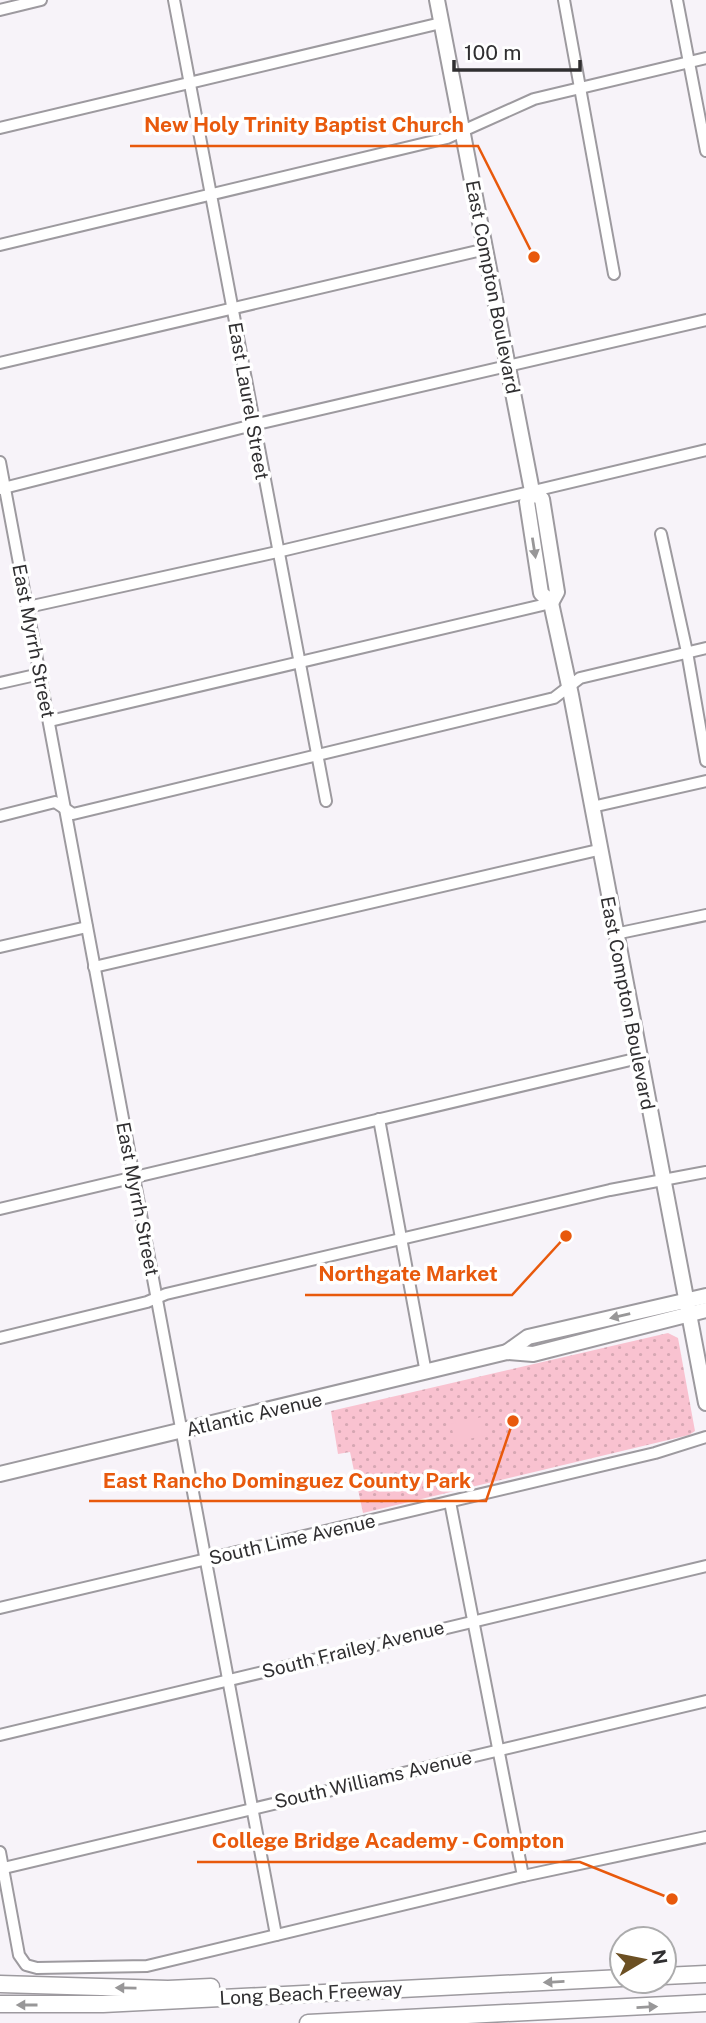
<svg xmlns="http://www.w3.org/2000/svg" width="706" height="2023" font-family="'Public Sans',sans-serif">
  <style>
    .green { fill: url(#green-dots) }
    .pitch { fill: #f9c2d0 }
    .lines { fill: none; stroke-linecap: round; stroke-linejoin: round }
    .minor-casing { stroke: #9d9a9f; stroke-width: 14 }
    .major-casing { stroke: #9d9a9f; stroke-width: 18 }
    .highway-casing { stroke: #9d9a9f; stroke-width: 19 }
    .minor { stroke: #fff; stroke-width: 10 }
    .major { stroke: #fff; stroke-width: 14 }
    .highway { stroke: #fff; stroke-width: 16 }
    .oneway { fill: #989798 }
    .labels { text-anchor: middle; stroke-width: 7; stroke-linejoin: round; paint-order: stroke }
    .street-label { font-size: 19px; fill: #302f31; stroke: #fff }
    .leader { fill: none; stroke: #e8590c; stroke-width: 2.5 }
    .callout-dot { fill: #e8590c; stroke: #fff; stroke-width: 2.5 }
    .callout-label { font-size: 21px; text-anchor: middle; font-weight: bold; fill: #e8590c; stroke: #fff; stroke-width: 7; stroke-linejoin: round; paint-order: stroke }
  </style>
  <defs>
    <pattern id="green-dots" width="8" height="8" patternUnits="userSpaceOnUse" patternTransform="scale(1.75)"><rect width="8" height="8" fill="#f9c2d0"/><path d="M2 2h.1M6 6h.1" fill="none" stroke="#d6a7b3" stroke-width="1.8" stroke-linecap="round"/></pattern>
  </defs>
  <rect width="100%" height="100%" fill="#f7f3f9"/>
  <!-- green -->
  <path class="green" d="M 668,1333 L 678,1338 L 695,1431 L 689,1435 L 363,1513 L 350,1452 L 338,1454 L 331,1411 Z"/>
  <!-- pitch -->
  <path class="pitch" d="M 482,1417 L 487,1435 L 455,1442 L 451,1424 Z"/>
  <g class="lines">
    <!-- minor casing -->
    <g class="minor-casing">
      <g id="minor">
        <path d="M 174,0 L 326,801"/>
        <path d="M 564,0 L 614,274"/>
        <path d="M 677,0 L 706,151"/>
        <path d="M 0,10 L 41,0"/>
        <path d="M 0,128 L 441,23"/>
        <path d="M 0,245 L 447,138 L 534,99 L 706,58"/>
        <path d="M 0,363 L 486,249"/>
        <path d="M 0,462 L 276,1935"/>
        <path d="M 0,489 L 253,425 L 706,320"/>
        <path d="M 661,534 L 687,652 L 706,761"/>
        <path d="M 28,607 L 277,552 L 706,450"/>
        <path d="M 0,683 L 40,674"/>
        <path d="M 50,721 L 551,603"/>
        <path d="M 592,807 L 706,781"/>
        <path d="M 0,816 L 55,802 L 73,814 L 554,698 L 580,678 L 706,648"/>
        <path d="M 615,934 L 706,915"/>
        <path d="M 0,947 L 87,927"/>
        <path d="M 94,967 L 598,850"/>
        <path d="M 379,1119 L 426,1373"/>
        <path d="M 0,1209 L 639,1058"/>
        <path d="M 0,1338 L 147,1302 L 166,1294 L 610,1190 L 706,1172"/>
        <path d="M 450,1502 L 523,1876"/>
        <path d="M 0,1608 L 655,1453 L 706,1437"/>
        <path d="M 0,1735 L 706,1566"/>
        <path d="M 0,1852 L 19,1955 L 26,1965 L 37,1968 L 147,1966 L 523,1876 L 706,1837"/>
        <path d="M 0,1869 L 706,1701"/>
      </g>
    </g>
    <!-- major casing -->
    <g class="major-casing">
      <g id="major">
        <path d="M 437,0 L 532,491 L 527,502 L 541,593 L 551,603 L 571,695 L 706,1403"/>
        <path d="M 532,491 L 542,499 L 557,592 L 551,603"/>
        <path d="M 507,1352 L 528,1337 L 706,1296"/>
        <path d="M 0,1474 L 507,1352 L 533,1354 L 706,1310"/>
      </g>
    </g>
    <!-- highway casing -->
    <g class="highway-casing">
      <g id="highway">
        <path d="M 664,1976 L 706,1974"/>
        <path d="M 0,1984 L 168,1989 L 211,1987"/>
        <path d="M 0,2004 L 103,2004 L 622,1978"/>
        <path d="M 308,2023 L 706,2003"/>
      </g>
    </g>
    <!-- minor -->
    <use href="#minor" class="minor"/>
    <!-- major -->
    <use href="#major" class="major"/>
    <!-- highway -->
    <use href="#highway" class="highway"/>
  </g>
  <!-- one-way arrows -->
  <defs><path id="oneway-solid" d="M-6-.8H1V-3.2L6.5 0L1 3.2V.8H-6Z" transform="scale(1.75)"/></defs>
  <g class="oneway">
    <use href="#oneway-solid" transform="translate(534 548) rotate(81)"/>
    <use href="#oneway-solid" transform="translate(620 1316) rotate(167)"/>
    <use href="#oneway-solid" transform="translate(554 1982) rotate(177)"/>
    <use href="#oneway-solid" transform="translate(126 1988) rotate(-179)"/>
    <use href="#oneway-solid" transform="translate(27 2005) rotate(180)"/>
    <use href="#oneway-solid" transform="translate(647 2007) rotate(-3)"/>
  </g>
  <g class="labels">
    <!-- street labels -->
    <g class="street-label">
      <text transform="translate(493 287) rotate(79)" y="7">East Compton Boulevard</text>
      <text transform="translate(249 401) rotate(80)" y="7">East Laurel Street</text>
      <text transform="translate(34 641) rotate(79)" y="7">East Myrrh Street</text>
      <text transform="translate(628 1003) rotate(79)" y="7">East Compton Boulevard</text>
      <text transform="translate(138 1199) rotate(79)" y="7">East Myrrh Street</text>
      <text transform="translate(254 1414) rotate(-13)" y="7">Atlantic Avenue</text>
      <text transform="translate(292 1539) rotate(-13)" y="7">South Lime Avenue</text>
      <text transform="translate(353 1649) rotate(-14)" y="7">South Frailey Avenue</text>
      <text transform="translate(373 1779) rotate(-13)" y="7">South Williams Avenue</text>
      <text transform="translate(311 1993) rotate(-3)" y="7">Long Beach Freeway</text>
    </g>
  </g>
  <!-- callouts -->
  <path class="leader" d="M534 257L478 146H130M566 1236L512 1295H305M513 1421L486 1501H89M672 1899L580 1862H197"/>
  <g class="callout-dot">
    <circle cx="534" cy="257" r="7"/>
    <circle cx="566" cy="1236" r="7"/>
    <circle cx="513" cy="1421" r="7"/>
    <circle cx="672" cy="1899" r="7"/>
  </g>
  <g class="callout-label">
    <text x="304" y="132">New Holy Trinity Baptist Church</text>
    <text x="408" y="1281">Northgate Market</text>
    <text x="287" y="1488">East Rancho Dominguez County Park</text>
    <text x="388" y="1848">College Bridge Academy - Compton</text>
  </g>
  <!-- north arrow -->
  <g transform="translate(643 1960) rotate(80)"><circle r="33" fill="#ffffff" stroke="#acacad" stroke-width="2"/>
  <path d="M0-5L12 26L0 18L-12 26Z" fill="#6c5023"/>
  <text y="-10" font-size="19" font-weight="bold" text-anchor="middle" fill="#302f31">N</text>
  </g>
  <!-- scale -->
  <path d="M454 60v10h126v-10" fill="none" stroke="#302f31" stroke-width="3.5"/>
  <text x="464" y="60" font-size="21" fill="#302f31" stroke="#ffffff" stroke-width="5" paint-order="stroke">100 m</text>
</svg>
